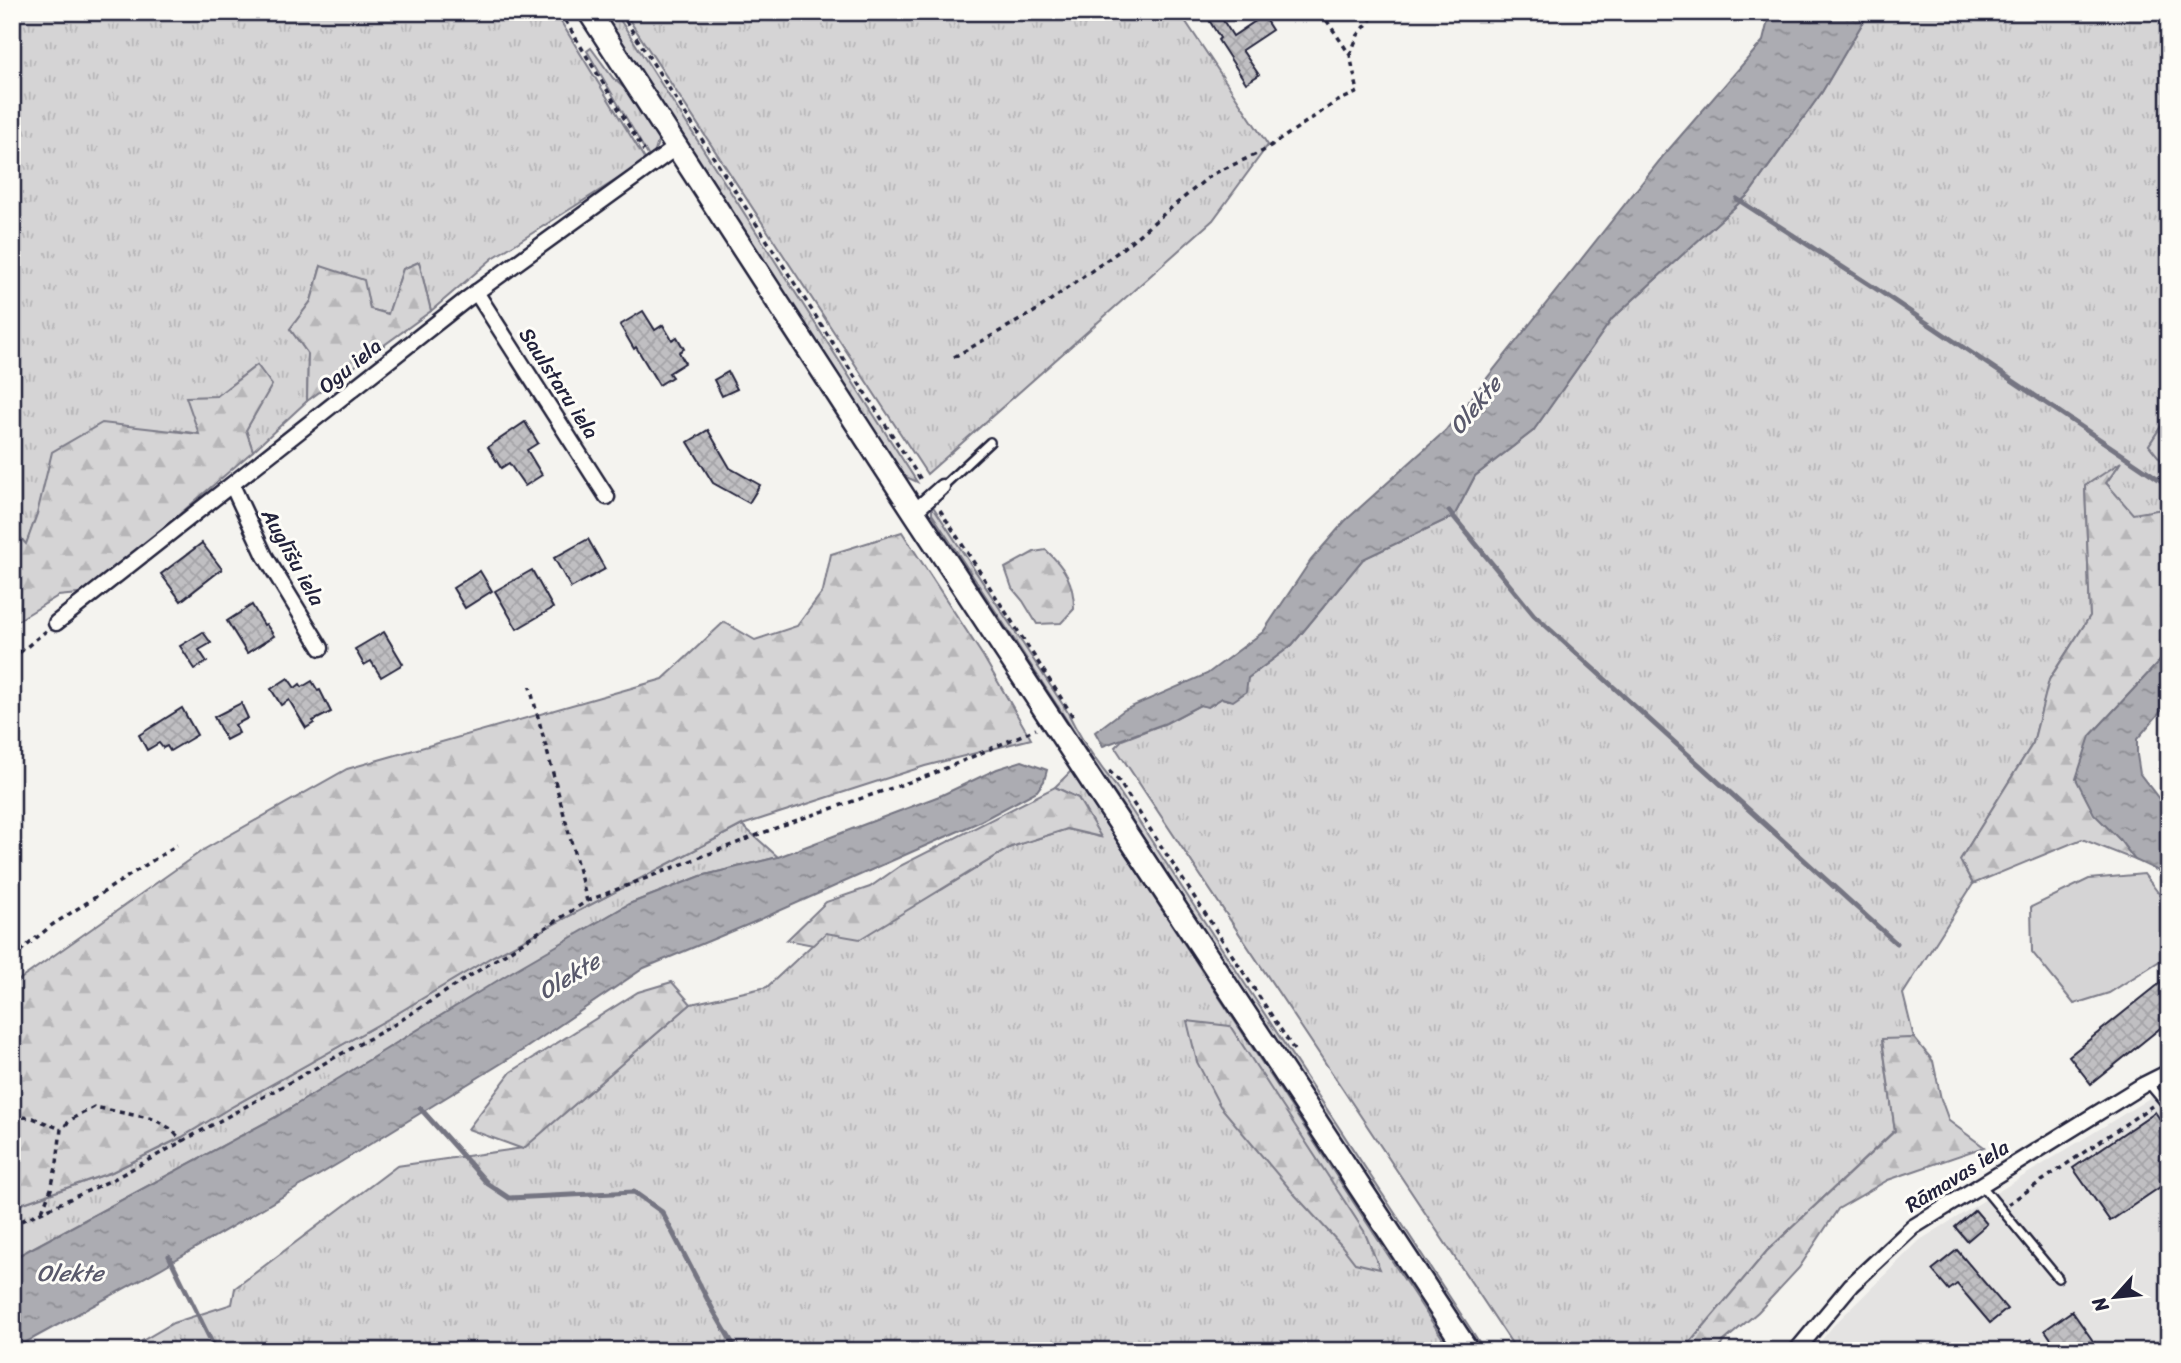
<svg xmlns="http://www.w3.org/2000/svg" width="2181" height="1363" font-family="Sriracha,sans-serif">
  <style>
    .built { fill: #e4e3e2 }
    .grass { fill: url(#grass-tufts); stroke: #7c7b88; stroke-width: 2 }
    .forest { fill: url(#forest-firs); stroke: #7c7b88; stroke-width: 2 }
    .park { fill: #d5d4d5; stroke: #7c7b88; stroke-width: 2 }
    .water { fill: url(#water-ripples); stroke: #757582; stroke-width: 2 }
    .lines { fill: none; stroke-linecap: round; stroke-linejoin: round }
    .stream { stroke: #757582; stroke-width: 5 }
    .building { fill: url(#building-cross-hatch); stroke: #22223b; stroke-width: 2 }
    .service-casing { stroke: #22223b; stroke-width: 12 }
    .minor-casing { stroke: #22223b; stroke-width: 19 }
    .secondary-casing { stroke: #22223b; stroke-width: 26 }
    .path { stroke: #22223b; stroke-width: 3.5; stroke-dasharray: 5 5; stroke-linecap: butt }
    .service { stroke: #fdfcf7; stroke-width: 7 }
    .minor { stroke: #fdfcf7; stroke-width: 14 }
    .secondary { stroke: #fdfcf7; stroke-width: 21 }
    .labels { text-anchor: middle; stroke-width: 6; stroke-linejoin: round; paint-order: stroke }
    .street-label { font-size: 21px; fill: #22223b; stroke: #fdfcf7 }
    .water-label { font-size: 23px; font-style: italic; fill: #59596b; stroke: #fdfcf7 }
  </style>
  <defs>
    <pattern id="grass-tufts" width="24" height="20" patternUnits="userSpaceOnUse" patternTransform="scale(1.75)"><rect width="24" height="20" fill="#d5d4d5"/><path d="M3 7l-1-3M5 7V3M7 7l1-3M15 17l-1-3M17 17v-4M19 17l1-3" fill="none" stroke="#b7b6b8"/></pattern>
    <pattern id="forest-firs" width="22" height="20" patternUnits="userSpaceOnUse" patternTransform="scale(1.75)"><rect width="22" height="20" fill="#d5d4d5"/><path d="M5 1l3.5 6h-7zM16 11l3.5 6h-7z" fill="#b7b6b8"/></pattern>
    <pattern id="water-ripples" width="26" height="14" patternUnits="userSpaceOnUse" patternTransform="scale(1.75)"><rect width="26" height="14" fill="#acacb2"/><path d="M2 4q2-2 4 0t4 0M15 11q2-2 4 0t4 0" fill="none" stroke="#8c8c92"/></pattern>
    <pattern id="building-cross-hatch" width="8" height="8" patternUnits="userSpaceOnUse" patternTransform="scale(1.75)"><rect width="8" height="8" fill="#c0bfc2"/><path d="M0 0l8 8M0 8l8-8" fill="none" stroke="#a5a4a8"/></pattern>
  </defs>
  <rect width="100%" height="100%" fill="#f4f3ef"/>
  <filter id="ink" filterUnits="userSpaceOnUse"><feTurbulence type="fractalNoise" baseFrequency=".0143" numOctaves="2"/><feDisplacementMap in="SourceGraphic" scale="14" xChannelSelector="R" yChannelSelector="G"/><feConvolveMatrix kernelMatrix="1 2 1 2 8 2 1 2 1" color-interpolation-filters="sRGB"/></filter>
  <g filter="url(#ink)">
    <!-- built -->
    <path class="built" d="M 2161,1091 L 2169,1091 L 2169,1351 L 1813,1351 L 1833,1326 L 1920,1240 Z"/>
    <!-- grass -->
    <g class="grass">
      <path d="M 12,12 L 555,12 L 646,161 L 493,258 L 431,311 L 419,262 L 403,269 L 388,314 L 370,309 L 321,266 L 311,301 L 290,329 L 308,354 L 307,401 L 253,451 L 246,430 L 271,385 L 257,365 L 217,396 L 200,434 L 172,430 L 37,514 L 26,545 L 12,528 Z"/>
      <path d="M 601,12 L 615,12 L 917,482 L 904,476 Z"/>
      <path d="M 624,12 L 1198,12 L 1186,22 L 1268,145 L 1213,220 L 927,474 Z"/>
      <path d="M 1869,12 L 2169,12 L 2169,414 L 2149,445 L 2169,470 L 2169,508 L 2133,515 L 2106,483 L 2119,465 L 2085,486 L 2090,616 L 2050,678 L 2033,743 L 1960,860 L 1973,884 L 1903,994 L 1914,1038 L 1882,1040 L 1895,1130 L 1767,1251 L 1683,1351 L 1517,1351 L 1115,747 L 1122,740 L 1166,723 L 1200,705 L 1208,707 L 1222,698 L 1228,700 L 1248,678 L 1292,645 L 1363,559 L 1454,516 L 1475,476 L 1533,431 L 1612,319 L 1749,194 L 1822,92 Z"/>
      <path d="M 591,48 L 613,78 L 633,96 L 659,138 L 654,155 L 649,157 L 587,51 Z"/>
      <path d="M 932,505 L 1067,711 C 1080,738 1096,762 1115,785 L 1485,1351 L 1479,1351 L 932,514 Z"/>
      <path d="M 1071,771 L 1451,1351 L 125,1351 L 173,1323 L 232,1304 L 235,1288 L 397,1166 L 523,1148 L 691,1004 L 767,987 L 825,933 L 941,890 L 1011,847 L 1067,829 L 1100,837 L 1078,798 L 1055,787 Z"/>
      <path d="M 742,825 L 778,857 L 701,876 L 629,904 L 276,1117 L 12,1259 L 12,1207 L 112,1172 L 182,1137 L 228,1109 L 388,1019 L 493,956 Z"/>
    </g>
    <!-- forest -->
    <g class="forest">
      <path d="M 419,262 L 431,311 L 307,401 L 308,354 L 290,329 L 311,301 L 321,266 L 364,280 L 370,309 L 388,314 L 403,269 Z"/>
      <path d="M 257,365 L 272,385 L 246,430 L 253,451 L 88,593 L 58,596 L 12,624 L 12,528 L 26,544 L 37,514 L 52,452 L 102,423 L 199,434 L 186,397 L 217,396 Z"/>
      <path d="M 2169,414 L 2169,470 L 2149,445 Z"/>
      <path d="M 2121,462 L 2106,483 L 2133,514 L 2169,508 L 2169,651 L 2090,736 L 2119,839 L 2135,860 L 2082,839 L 1973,884 L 1960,860 L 2033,743 L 2049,680 L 2090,616 L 2085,486 Z"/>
      <path d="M 902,532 L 983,656 L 1031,739 L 925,766 L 742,825 L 493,956 L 388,1019 L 228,1109 L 182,1137 L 112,1172 L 12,1207 L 12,985 L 203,850 L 347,769 L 663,679 L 724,622 L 755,640 L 797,626 L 823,591 L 831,554 Z"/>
      <path d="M 1046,550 C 1065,568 1074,582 1074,609 L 1061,623 L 1037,624 L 1023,601 L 1012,588 L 1005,568 L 1034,552 Z"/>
      <path d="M 1055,787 L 1078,798 L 1101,837 L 1067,829 L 1011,847 L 860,939 L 826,933 L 813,945 L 787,940 L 826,902 L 870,887 L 900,866 Z"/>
      <path d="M 672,982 L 691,1004 L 523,1149 L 468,1129 L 511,1072 L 638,992 Z"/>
      <path d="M 1187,1021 L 1230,1026 L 1364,1231 L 1380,1269 L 1355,1263 L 1341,1245 L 1294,1194 L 1220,1106 L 1197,1062 Z"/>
      <path d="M 1914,1038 L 1933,1061 L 1941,1099 L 1949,1121 L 1984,1147 L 1888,1180 L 1838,1209 L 1799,1268 L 1758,1312 L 1723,1342 L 1718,1351 L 1683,1351 L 1767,1251 L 1895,1131 L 1882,1039 Z"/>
    </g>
    <!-- park -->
    <path class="park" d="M 2144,874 L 2169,907 L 2169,955 L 2109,993 L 2074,1004 L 2032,952 L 2031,907 L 2089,879 Z"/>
    <!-- water -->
    <g class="water">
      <path d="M 1770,12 L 1869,12 L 1822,92 L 1749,194 L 1612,319 L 1533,431 L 1475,476 L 1454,516 L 1363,559 L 1292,645 L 1248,678 L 1246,692 L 1233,701 L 1222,698 L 1208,707 L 1200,705 L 1166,723 L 1103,746 L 1095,732 L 1124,710 L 1207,674 L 1263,632 L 1311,560 L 1345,521 L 1445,431 L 1664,155 L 1763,41 Z"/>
      <path d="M 2169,651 L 2169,702 L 2137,739 L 2137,755 L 2140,774 L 2169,812 L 2169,876 L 2135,860 L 2119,839 L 2094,814 L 2076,779 L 2090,736 Z"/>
      <path d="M 1022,761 L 1047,770 L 1044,781 L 1037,791 L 979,822 L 752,923 L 644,968 L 523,1050 L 341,1162 L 160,1269 L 12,1350 L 12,1259 L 276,1117 L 513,971 L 629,904 L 701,876 L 778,857 L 942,795 L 997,769 Z"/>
    </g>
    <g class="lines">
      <!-- stream -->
      <g class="stream">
        <path d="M 1737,199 L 1881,292 L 2169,486"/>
        <path d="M 1449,511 L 1534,615 L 1896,943"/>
        <path d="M 420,1108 L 488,1184 L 509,1198 L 634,1192 L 662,1212 L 713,1310 L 737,1351"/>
        <path d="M 169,1256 L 216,1351"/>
      </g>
    </g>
    <!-- building -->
    <g class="building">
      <path d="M 1219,14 L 1233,36 L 1263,16 L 1272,30 L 1242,50 L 1259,75 L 1246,83 L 1218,40 L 1220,38 L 1209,20 Z"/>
      <path d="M 643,311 L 655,330 L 663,325 L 672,340 L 677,337 L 684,349 L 679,352 L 685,363 L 669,373 L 672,377 L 659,385 L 636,347 L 634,349 L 620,325 Z"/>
      <path d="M 728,372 L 737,389 L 722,396 L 714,380 Z"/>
      <path d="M 525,422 L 538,443 L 527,450 L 542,475 L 525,486 L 509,463 L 501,468 L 488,447 Z"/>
      <path d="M 708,430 L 730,468 L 760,485 L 749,503 L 713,483 L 688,442 Z"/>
      <path d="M 588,539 L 605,569 L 571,588 L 554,558 Z"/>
      <path d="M 202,543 L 222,569 L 181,601 L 161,574 Z"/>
      <path d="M 532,570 L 553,608 L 517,629 L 495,591 Z"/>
      <path d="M 480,571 L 492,591 L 465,608 L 453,588 Z"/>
      <path d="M 252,605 L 264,625 L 266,624 L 274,636 L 247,653 L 227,621 Z"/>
      <path d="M 203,632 L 211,643 L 199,650 L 207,662 L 195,669 L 180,646 Z"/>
      <path d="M 384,632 L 403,664 L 381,677 L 371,661 L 364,665 L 355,649 Z"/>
      <path d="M 288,678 L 295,688 L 300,684 L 302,687 L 312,681 L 318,691 L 320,690 L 331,712 L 313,721 L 314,723 L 306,728 L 289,700 L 281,705 L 271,689 Z"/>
      <path d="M 241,703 L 248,718 L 235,725 L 239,733 L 226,740 L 214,717 Z"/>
      <path d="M 182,708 L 197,735 L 170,751 L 167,746 L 163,748 L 159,743 L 147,750 L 139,735 Z"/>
      <path d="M 2169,976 L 2169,1021 L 2091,1084 L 2069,1056 Z"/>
      <path d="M 2155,1112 L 2169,1132 L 2169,1181 L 2110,1221 L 2073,1168 Z"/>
      <path d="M 1975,1210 L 1987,1224 L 1967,1241 L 1955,1227 Z"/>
      <path d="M 1957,1250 L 2007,1309 L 1990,1323 L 1957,1284 L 1949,1290 L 1932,1270 Z"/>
      <path d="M 2072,1311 L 2100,1351 L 2059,1351 L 2045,1330 Z"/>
      <path d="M 2031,1339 L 2040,1351 L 2015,1351 Z"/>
    </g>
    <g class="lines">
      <!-- service casing -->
      <g class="service-casing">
        <g id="service">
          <path d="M 942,487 L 990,442"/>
          <path d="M 2148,1083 L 2169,1108"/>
          <path d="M 1981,1185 L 2058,1278"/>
        </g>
      </g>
      <!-- minor casing -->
      <g class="minor-casing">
        <g id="minor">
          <path d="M 476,292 L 607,497"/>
          <path d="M 232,485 L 265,556 L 321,648"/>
          <path d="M 914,512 L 942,487"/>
          <path d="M 56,623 L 467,299 L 675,148"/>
          <path d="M 1796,1351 L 1851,1285 L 1913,1227 L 2143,1085 L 2169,1072"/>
        </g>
      </g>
      <!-- secondary casing -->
      <g class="secondary-casing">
        <path id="secondary" d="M 589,12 L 914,512 L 1468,1351"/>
      </g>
      <!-- path -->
      <g class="path">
        <path d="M 560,12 L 644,151"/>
        <path d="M 620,12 L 923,483"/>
        <path d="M 1350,55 L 1358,35 L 1377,12"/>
        <path d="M 954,357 L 1034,312 L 1118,252 L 1211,175 L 1263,151 L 1336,102 L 1358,92 L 1350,55 L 1321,12"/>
        <path d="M 940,510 L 1074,718"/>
        <path d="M 12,659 L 46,631"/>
        <path d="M 1109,771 L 1118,780 L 1296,1053"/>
        <path d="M 587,901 L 786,824 L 930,775 L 1036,729"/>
        <path d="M 12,958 L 52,925 L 177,845"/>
        <path d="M 12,1101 L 17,1108 L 12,1119"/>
        <path d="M 13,1116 L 33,1118 L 61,1129"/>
        <path d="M 2008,1204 L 2152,1106"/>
        <path d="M 42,1211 L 51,1189 L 57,1163 L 61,1129 L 72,1119 L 94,1107 L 154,1119 L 171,1129 L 183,1142"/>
        <path d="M 12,1225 L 112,1180 L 392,1026 L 587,901 L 530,687"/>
      </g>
      <!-- service -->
      <use href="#service" class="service"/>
      <!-- minor -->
      <use href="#minor" class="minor"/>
      <!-- secondary -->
      <use href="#secondary" class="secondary"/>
    </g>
  </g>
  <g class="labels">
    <!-- street labels -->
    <g class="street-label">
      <text transform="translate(350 366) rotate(-39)" y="7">Ogu iela</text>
      <text transform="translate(559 383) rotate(57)" y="7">Saulstaru iela</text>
      <text transform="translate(293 557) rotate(61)" y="7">Auglīšu iela</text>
      <text transform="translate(1957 1176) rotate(-32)" y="7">Rāmavas iela</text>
    </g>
    <!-- water labels -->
    <g class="water-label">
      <text transform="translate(1475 405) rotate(-50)" y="8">Olekte</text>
      <text transform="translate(569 976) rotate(-31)" y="8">Olekte</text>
      <text x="70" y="1281">Olekte</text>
    </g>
  </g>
  <!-- margin -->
  <rect width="2181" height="1363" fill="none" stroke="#fdfcf7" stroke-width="42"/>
  <rect x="21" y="21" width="2139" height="1321" fill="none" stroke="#22223b" stroke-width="2.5" filter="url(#ink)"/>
  <!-- north arrow -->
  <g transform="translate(2115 1297) rotate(243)" stroke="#fdfcf7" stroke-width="5" paint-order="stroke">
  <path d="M0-5L12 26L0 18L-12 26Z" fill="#22223b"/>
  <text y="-10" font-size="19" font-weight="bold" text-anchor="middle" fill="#22223b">N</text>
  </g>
</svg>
